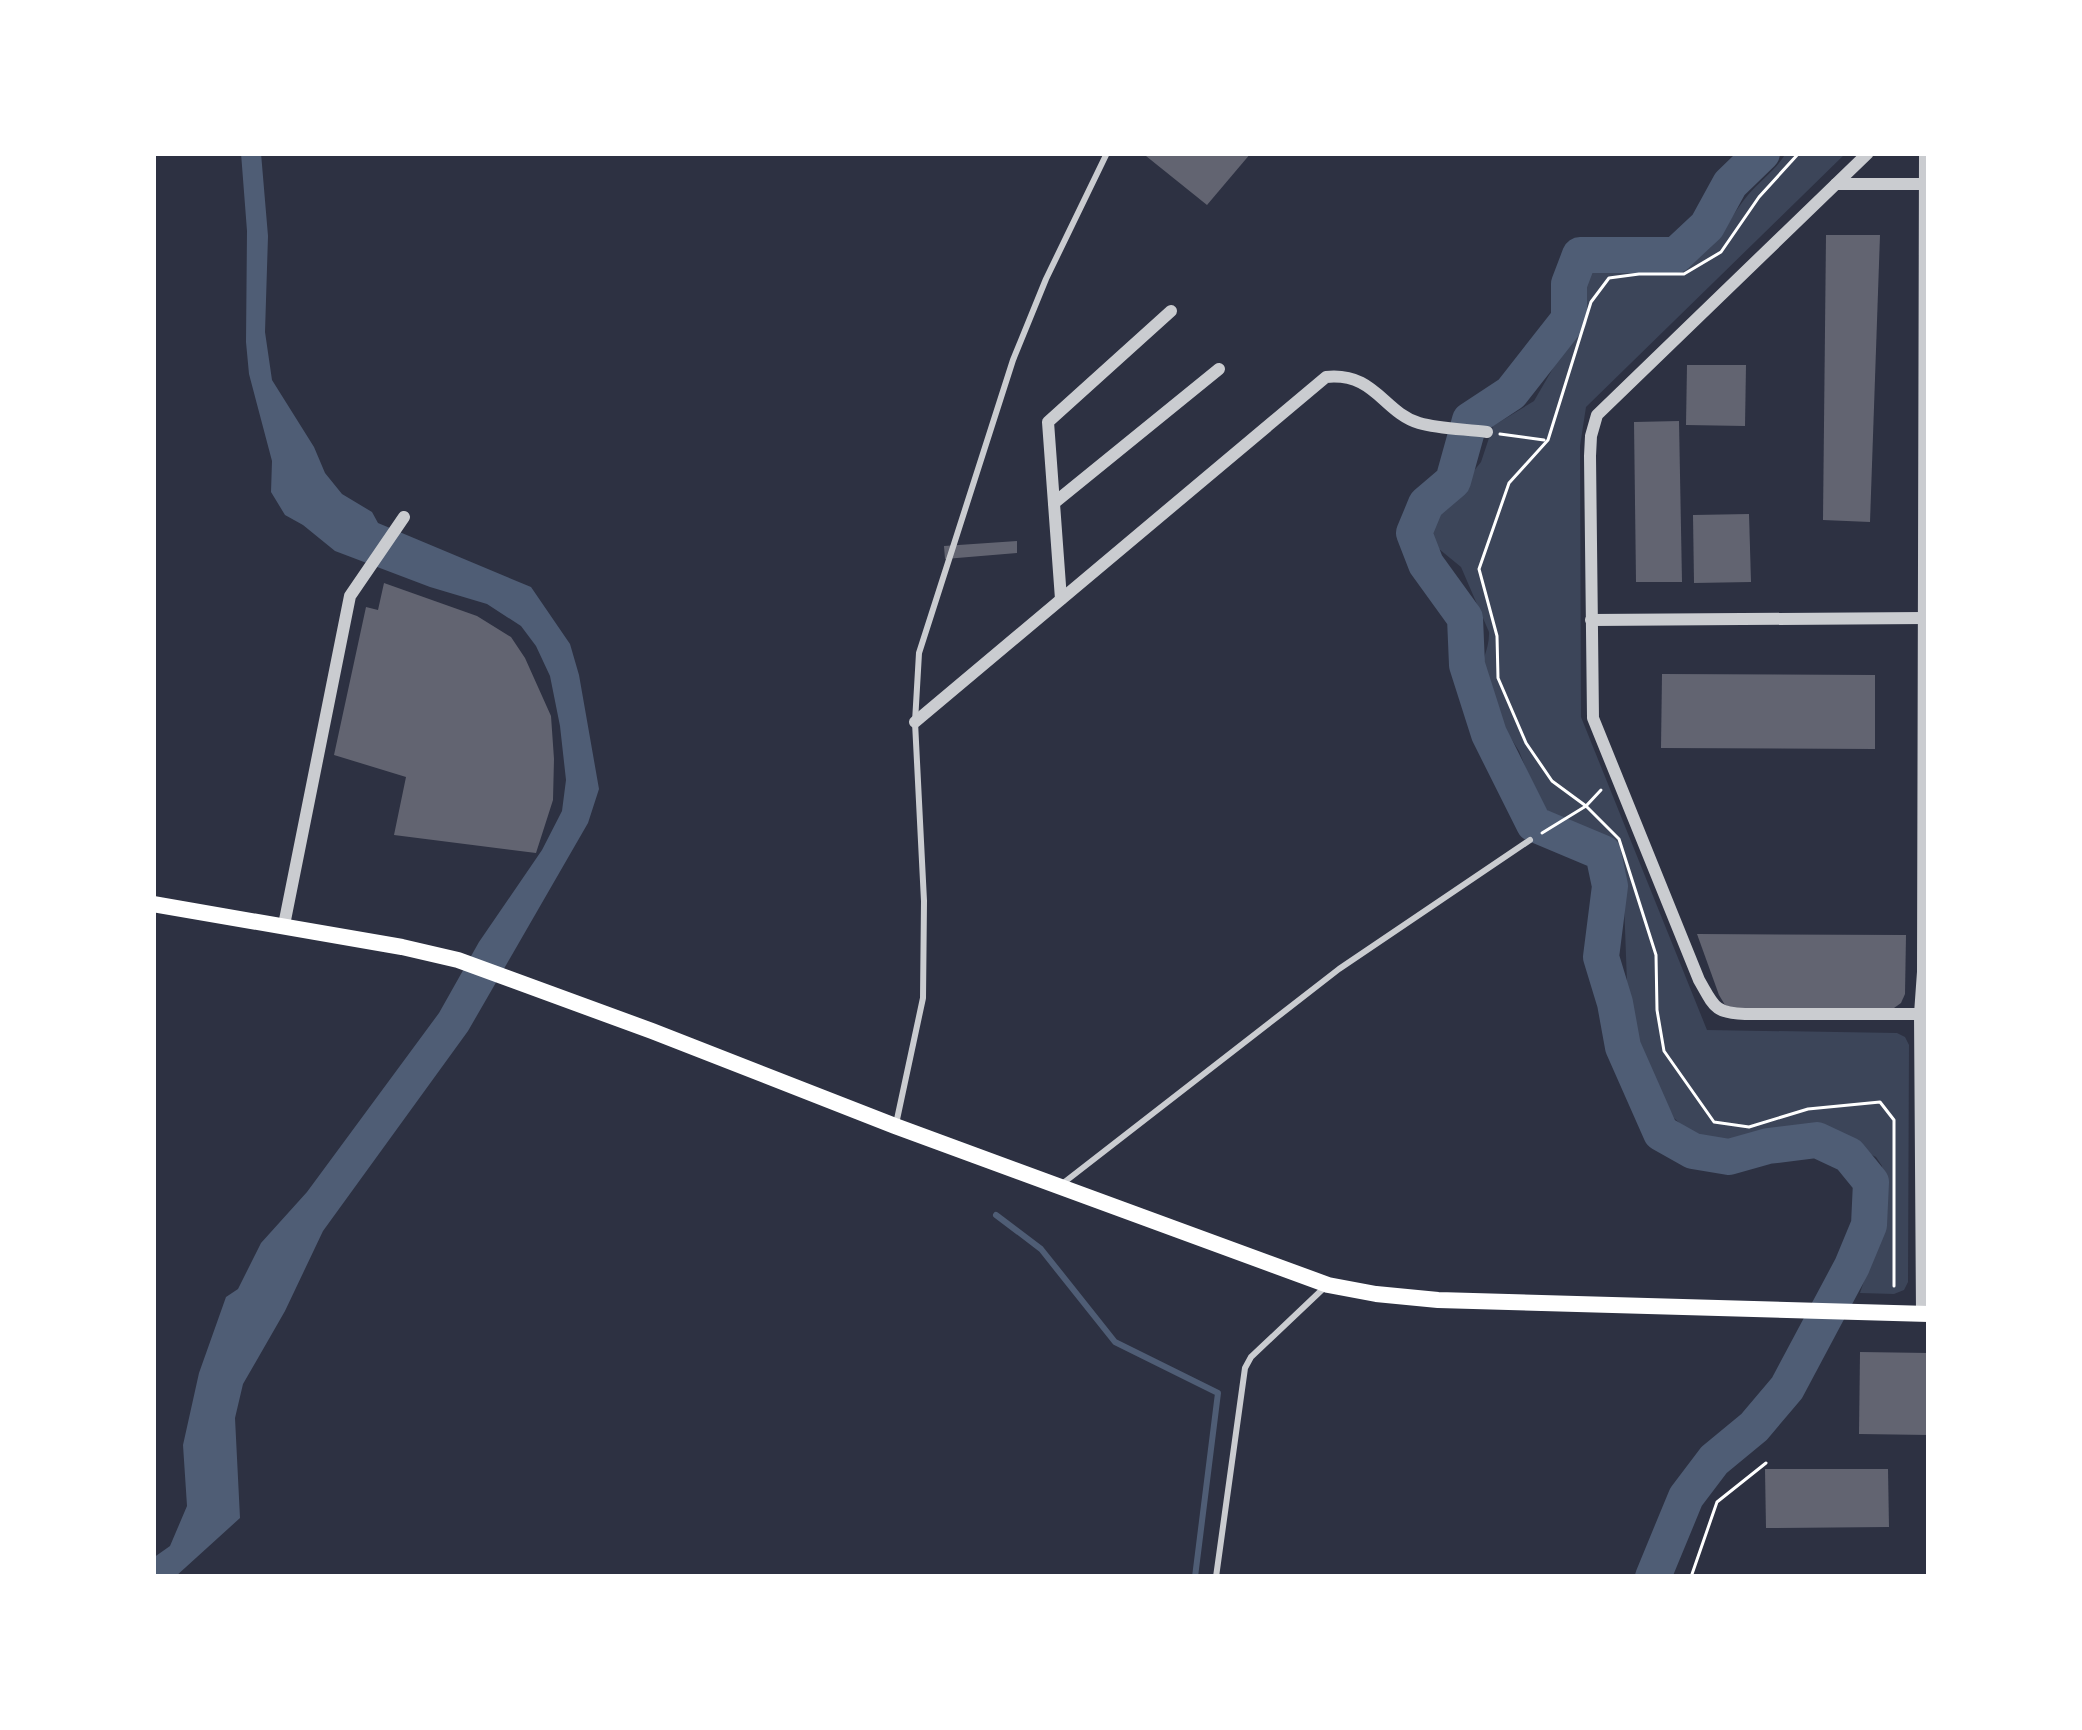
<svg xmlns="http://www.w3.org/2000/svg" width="2082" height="1730" font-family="Quicksand,sans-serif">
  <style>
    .green { fill: #3c4559 }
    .water { fill: #4f5d75 }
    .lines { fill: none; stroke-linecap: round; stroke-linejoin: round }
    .stream { stroke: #4f5d75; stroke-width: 6 }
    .river { stroke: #4f5d75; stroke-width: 36 }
    .building { fill: #626471 }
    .path { stroke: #fff; stroke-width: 3 }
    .service { stroke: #caccd0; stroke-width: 6 }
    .minor { stroke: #caccd0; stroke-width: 12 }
    .secondary { stroke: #fff; stroke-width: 16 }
  </style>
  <rect width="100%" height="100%" fill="#2d3142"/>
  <!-- green -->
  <path class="green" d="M 1786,153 L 1846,153 L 1586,407 L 1580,446 L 1581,717 L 1707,1030 L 1897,1033 L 1905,1037 L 1909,1045 L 1908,1282 L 1904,1290 L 1894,1294 L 1860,1293 L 1883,1223 L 1882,1166 L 1876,1157 L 1824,1131 L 1795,1129 L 1776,1132 L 1744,1147 L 1718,1147 L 1701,1143 L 1674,1118 L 1647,1066 L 1636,1041 L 1628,1010 L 1623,875 L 1619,856 L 1614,850 L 1600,839 L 1568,831 L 1539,802 L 1519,751 L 1479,688 C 1476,669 1490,652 1489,632 L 1461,567 L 1428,540 L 1429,527 L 1481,462 L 1493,426 L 1534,401 L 1574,332 L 1580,306 L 1578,275 L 1581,269 C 1608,258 1638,266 1666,264 C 1720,260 1719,229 1748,195 C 1761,180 1776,170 1786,153 Z"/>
  <!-- water -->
  <path class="water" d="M 241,153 L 261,153 L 268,236 L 265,332 L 272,380 L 314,447 L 325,473 L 342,494 L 372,512 L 378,523 L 531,587 L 570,644 L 579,675 L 599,789 L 588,823 L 468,1031 L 323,1231 L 285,1311 L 243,1384 L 235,1418 L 240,1518 L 175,1577 L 153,1577 L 153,1558 L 170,1546 L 187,1506 L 183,1445 L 199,1373 L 226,1297 L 238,1289 L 261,1243 L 307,1192 L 439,1013 L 479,942 L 542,850 L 562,811 L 566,780 L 560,726 L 550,676 L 536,646 L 521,626 L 487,604 L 430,587 L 335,551 L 303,525 L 285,515 L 271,492 L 272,461 L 249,374 L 246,342 L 247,231 Z"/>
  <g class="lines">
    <!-- stream -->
    <path class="stream" d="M 996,1215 L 1041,1249 L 1115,1342 L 1218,1393 L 1195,1577"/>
    <!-- river -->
    <path class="river" d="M 1653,1577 L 1686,1497 L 1714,1460 L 1754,1427 L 1787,1388 L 1852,1266 L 1869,1225 L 1871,1182 L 1849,1155 L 1817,1140 L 1768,1146 L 1729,1157 L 1693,1151 L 1661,1133 L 1623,1047 L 1615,1003 L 1601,957 L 1610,886 L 1603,853 L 1534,824 L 1489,734 L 1467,665 L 1465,618 L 1426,564 L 1414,533 L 1426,504 L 1453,481 L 1470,420 L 1511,393 L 1569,319 L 1569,284 L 1580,255 L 1676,255 L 1707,226 L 1730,184 L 1762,153"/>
  </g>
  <!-- building -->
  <g class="building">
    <path d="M 1149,153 L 1251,153 L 1207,205 L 1146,156 Z"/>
    <path d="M 1826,235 L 1880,235 L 1870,522 L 1823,520 Z"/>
    <path d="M 1687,365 L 1746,365 L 1745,426 L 1686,425 Z"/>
    <path d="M 1679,421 L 1682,582 L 1636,582 L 1634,422 Z"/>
    <path d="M 1749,514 L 1751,582 L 1694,583 L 1693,515 Z"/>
    <path d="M 1017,541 L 1017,553 L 945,559 L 944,546 Z"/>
    <path d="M 384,583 L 477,616 L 511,637 L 525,658 L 551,716 L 554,759 L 553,800 L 536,853 L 394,835 L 406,777 L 334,755 L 366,607 L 378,610 Z"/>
    <path d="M 1662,674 L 1875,675 L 1875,749 L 1661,748 Z"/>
    <path d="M 1697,934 L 1906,935 L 1905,994 L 1901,1003 L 1894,1008 L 1733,1008 L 1725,1005 L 1719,995 Z"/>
    <path d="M 1860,1352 L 1929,1353 L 1929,1435 L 1859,1434 Z"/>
    <path d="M 1765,1469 L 1888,1469 L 1889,1527 L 1766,1528 Z"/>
  </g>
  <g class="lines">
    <!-- path -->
    <g class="path">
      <path d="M 1799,153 L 1759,197 L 1721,252 L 1684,274 L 1639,274 L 1609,278 L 1591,302 L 1548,440 L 1509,483 L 1479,569 L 1497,636 L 1498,678 L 1526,743 L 1552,781 L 1586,806 L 1619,839 L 1656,955 L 1657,1010 L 1664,1051 L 1714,1122 L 1749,1127 L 1808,1109 L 1880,1102 L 1894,1120 L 1894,1286"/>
      <path d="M 1500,434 L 1544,440"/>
      <path d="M 1542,833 L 1586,806 L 1601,790"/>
      <path d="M 1691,1577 L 1717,1502 L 1766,1463"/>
    </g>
    <!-- service -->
    <g class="service">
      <path d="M 896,1124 L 923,998 L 924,901 L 915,722 L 919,653 L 1013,360 L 1046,279 L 1107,153"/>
      <path d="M 1062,1184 L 1339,969 L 1530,840"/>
      <path d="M 1216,1577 L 1245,1368 L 1251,1357 L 1326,1286"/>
    </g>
    <!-- minor -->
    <g class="minor">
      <path d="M 1868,153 L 1597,415 L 1591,436 L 1590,456 L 1593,718 L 1699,980 C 1714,1006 1714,1013 1745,1014 L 1929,1014"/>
      <path d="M 1836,184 L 1929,184"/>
      <path d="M 1054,503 L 1219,369"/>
      <path d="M 1061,599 L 1048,422 L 1171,311"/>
      <path d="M 1591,620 L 1925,618"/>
      <path d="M 915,722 L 1326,377 C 1375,372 1383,412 1419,423 C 1440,429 1465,429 1487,432"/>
      <path d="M 284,925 L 350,596 L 404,517"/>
      <path d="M 1922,1314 L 1920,1014 L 1923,972 L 1925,153"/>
    </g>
    <!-- secondary -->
    <path class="secondary" d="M 153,904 L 402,947 L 458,960 L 652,1031 L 895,1126 L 1328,1285 L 1376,1294 L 1438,1300 L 1929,1314"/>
  </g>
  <!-- border -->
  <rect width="2082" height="1730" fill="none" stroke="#ffffff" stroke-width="312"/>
</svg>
